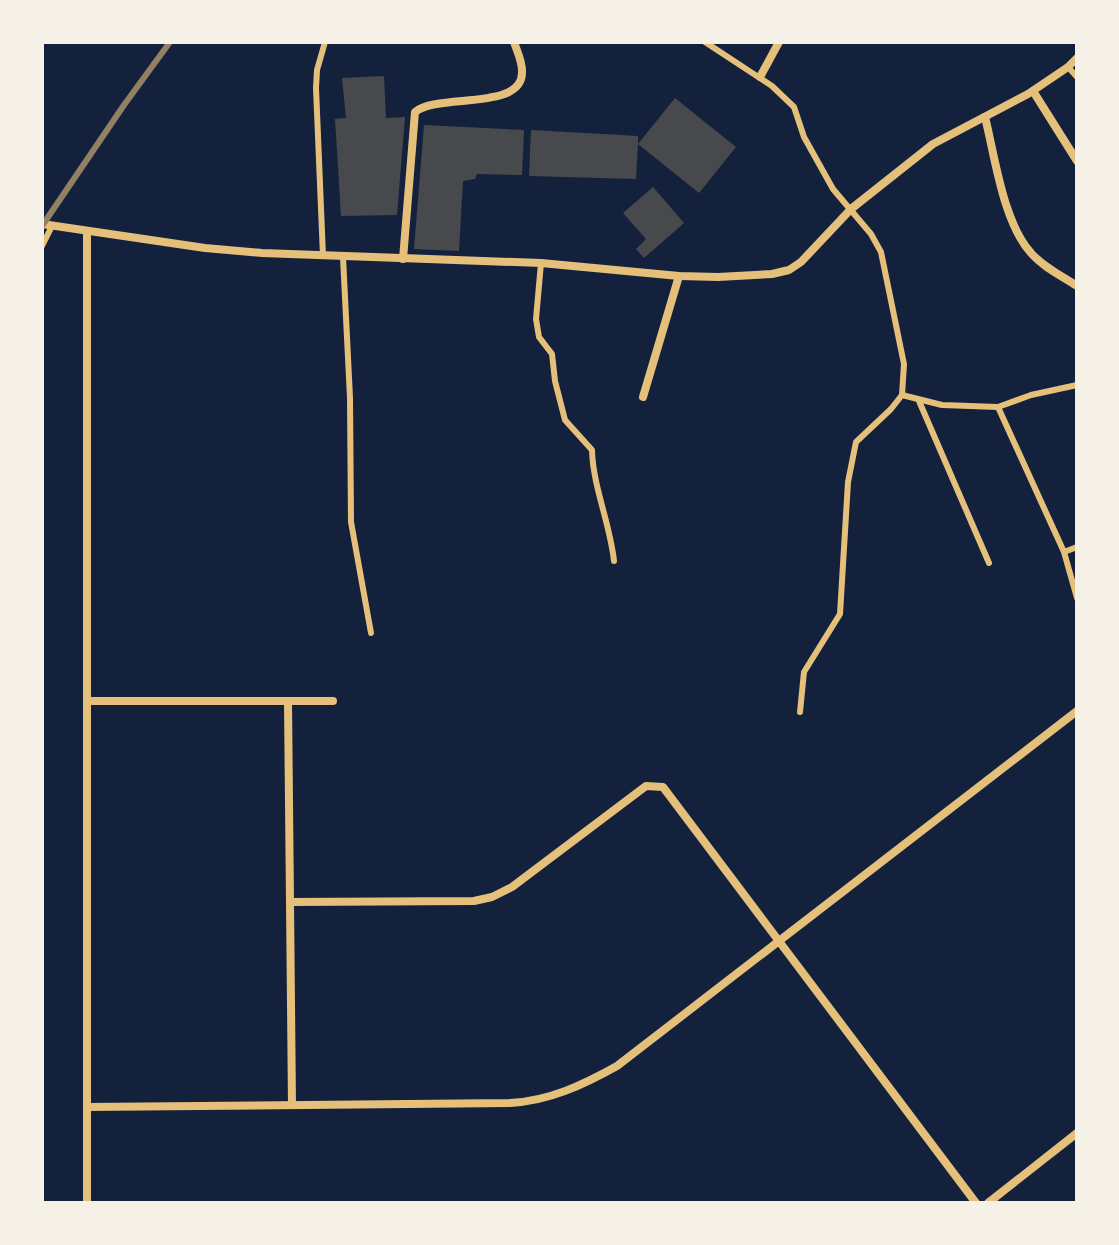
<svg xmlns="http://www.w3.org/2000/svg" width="1119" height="1245" font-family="Georgia,serif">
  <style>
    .building { fill: #48494c }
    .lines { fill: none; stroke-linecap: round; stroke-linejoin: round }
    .service { stroke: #e5c07b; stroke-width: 6 }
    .minor { stroke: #e5c07b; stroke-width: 8 }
    .rail { stroke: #918062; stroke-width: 6 }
  </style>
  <rect width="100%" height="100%" fill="#14213d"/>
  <!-- building -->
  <g class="building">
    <path d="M 384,76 L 386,118 L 405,117 L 397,215 L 341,216 L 335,119 L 346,118 L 342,78 Z"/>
    <path d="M 675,98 L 736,147 L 699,193 L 638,144 L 636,179 L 529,176 L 531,130 L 638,136 L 638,144 Z"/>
    <path d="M 424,125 L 524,130 L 522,175 L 477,174 L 475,179 L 463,181 L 459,251 L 414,249 Z"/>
    <path d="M 653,187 L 684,223 L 644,258 L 636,249 L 646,239 L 623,213 Z"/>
  </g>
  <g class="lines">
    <!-- service -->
    <g class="service">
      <path d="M 705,42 L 772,86 L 794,107 L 804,137 L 833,189 L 871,234 L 881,252 L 904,364 L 902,395 L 891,409 L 856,442 L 848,482 L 840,614 L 804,672 L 800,712"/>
      <path d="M 1068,67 L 1077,77"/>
      <path d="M 42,246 L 52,226"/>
      <path d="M 323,256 L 316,88 L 317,70 L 325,42"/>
      <path d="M 343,257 L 350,398 L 351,522 L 371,633"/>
      <path d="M 541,263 L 536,319 L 539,337 L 552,354 L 555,381 L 565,420 L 592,450 C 593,487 610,523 614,561"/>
      <path d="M 902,395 L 942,405 L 998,407 L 1031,395 L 1077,385"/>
      <path d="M 919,401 L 989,563"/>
      <path d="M 998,407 L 1064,552 L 1077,598"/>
      <path d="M 1064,552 L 1077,547"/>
    </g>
    <!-- minor -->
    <g class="minor">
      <path d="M 760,77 L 779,42"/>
      <path d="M 1033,91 L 1077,161"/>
      <path d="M 985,117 C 995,157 1003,222 1031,253 C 1043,267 1062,276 1077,286"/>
      <path d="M 42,224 L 205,248 L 262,253 L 541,263 L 679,276 L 718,277 L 772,274 L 789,270 L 801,262 L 851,209 L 933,144 L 1028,94 L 1068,67 L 1077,58"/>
      <path d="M 403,259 L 415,112 C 438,93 521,111 522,73 C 523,63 517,51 514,42"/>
      <path d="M 643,397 L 679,276"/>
      <path d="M 87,701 L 333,701"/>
      <path d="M 288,701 L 292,1105"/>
      <path d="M 290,902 L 474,901 L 492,897 L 512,887 L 646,786 L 663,787 L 976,1203"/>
      <path d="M 87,1107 L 510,1103 C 549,1101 583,1085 617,1066 L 1077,711"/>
      <path d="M 87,1203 L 87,231"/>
      <path d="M 988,1203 L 1077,1133"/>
    </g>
    <!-- rail -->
    <path class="rail" d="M 42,226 L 124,105 L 170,42"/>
  </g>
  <!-- border -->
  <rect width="1119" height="1245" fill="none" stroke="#f6f1e7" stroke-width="88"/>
</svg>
